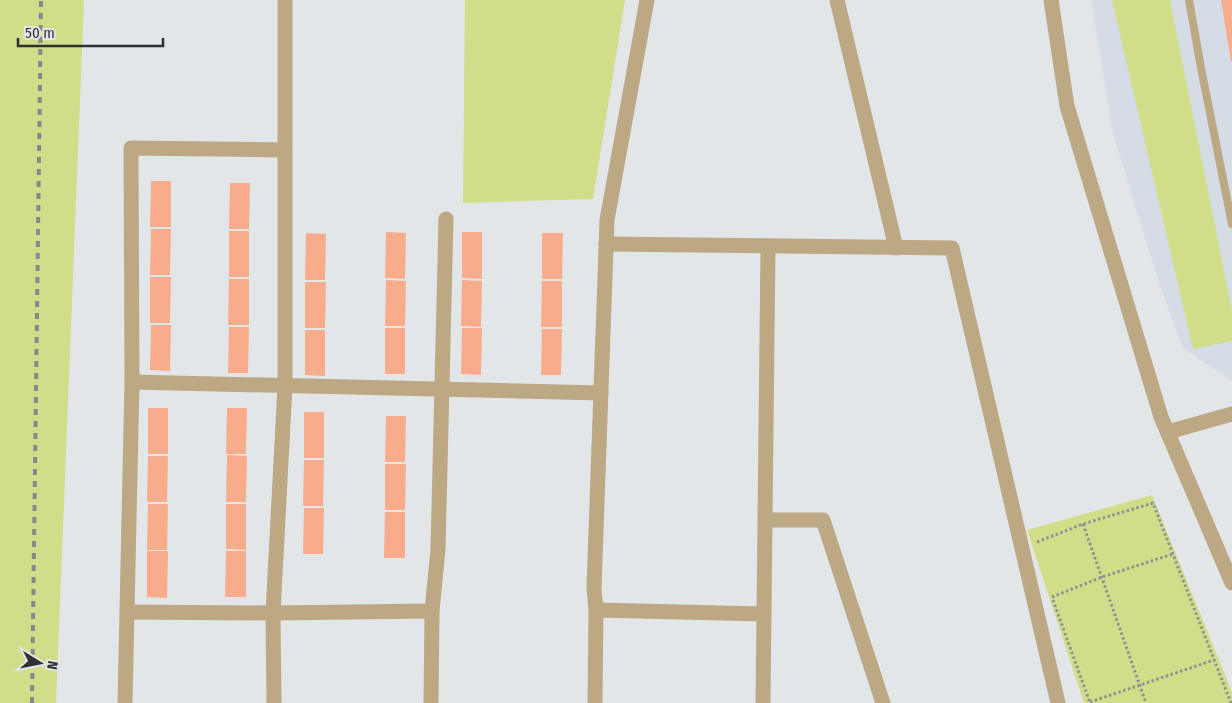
<svg xmlns="http://www.w3.org/2000/svg" width="1232" height="703" font-family="'Fira Sans Condensed',sans-serif">
  <style>
    .built { fill: #d4dce6 }
    .green { fill: #d1dd88 }
    .building { fill: #f7ad8c }
    .lines { fill: none; stroke-linecap: round; stroke-linejoin: round }
    .path { stroke: #8f9294; stroke-width: 3; stroke-dasharray: 2.5 2.5; stroke-linecap: butt }
    .service { stroke: #bda884; stroke-width: 8 }
    .minor { stroke: #bda884; stroke-width: 15 }
    .tertiary { stroke: #bda884; stroke-width: 15 }
    .rail { stroke: #86898b; stroke-width: 4; stroke-dasharray: 6 6; stroke-linecap: butt }
  </style>
  <rect width="100%" height="100%" fill="#e2e6e9"/>
  <!-- built -->
  <path class="built" d="M 1091,0 L 1232,0 L 1232,381 L 1183,348 L 1161,289 L 1113,134 Z"/>
  <!-- green -->
  <g class="green">
    <path d="M 0,0 L 84,0 L 56,703 L 0,703 Z"/>
    <path d="M 465,0 L 625,0 L 593,199 L 463,203 Z"/>
    <path d="M 1112,0 L 1170,0 L 1232,311 L 1232,341 L 1193,349 Z"/>
    <path d="M 1152,495 L 1232,692 L 1232,703 L 1084,703 L 1027,530 Z"/>
  </g>
  <!-- building -->
  <g class="building">
    <path d="M 1221,0 L 1232,0 L 1232,62 L 1231,62 Z"/>
    <path d="M 151,181 L 171,181 L 171,227 L 150,227 Z"/>
    <path d="M 230,183 L 250,183 L 249,229 L 229,229 Z"/>
    <path d="M 151,229 L 171,229 L 170,275 L 150,275 Z"/>
    <rect x="229" y="231" width="20" height="46"/>
    <path d="M 386,232 L 406,233 L 405,279 L 385,278 Z"/>
    <path d="M 462,232 L 482,232 L 482,279 L 462,278 Z"/>
    <path d="M 306,233 L 326,234 L 325,280 L 305,280 Z"/>
    <path d="M 542,233 L 563,233 L 562,279 L 542,279 Z"/>
    <path d="M 150,277 L 171,277 L 170,323 L 150,323 Z"/>
    <path d="M 229,279 L 249,279 L 249,325 L 228,325 Z"/>
    <path d="M 386,280 L 406,281 L 405,326 L 385,326 Z"/>
    <path d="M 462,280 L 482,281 L 481,327 L 461,326 Z"/>
    <path d="M 542,281 L 562,281 L 562,327 L 541,327 Z"/>
    <path d="M 305,282 L 326,282 L 325,328 L 305,328 Z"/>
    <path d="M 151,325 L 171,325 L 170,371 L 150,370 Z"/>
    <path d="M 229,327 L 249,327 L 248,373 L 228,373 Z"/>
    <rect x="385" y="328" width="20" height="46"/>
    <path d="M 462,328 L 482,328 L 481,375 L 461,374 Z"/>
    <path d="M 542,329 L 562,329 L 561,375 L 541,375 Z"/>
    <path d="M 305,330 L 325,330 L 325,376 L 305,375 Z"/>
    <rect x="148" y="408" width="20" height="46"/>
    <path d="M 227,408 L 247,408 L 246,454 L 226,454 Z"/>
    <rect x="304" y="412" width="20" height="46"/>
    <path d="M 386,416 L 406,416 L 405,462 L 385,462 Z"/>
    <path d="M 227,455 L 247,456 L 246,502 L 226,502 Z"/>
    <path d="M 148,456 L 168,456 L 167,502 L 147,502 Z"/>
    <path d="M 304,460 L 324,460 L 323,506 L 303,506 Z"/>
    <path d="M 385,464 L 406,464 L 405,510 L 385,510 Z"/>
    <path d="M 148,504 L 168,504 L 167,550 L 147,550 Z"/>
    <path d="M 226,504 L 246,504 L 246,550 L 226,549 Z"/>
    <path d="M 304,508 L 324,508 L 323,554 L 303,554 Z"/>
    <path d="M 385,512 L 405,512 L 405,558 L 384,558 Z"/>
    <path d="M 147,551 L 168,551 L 167,598 L 147,597 Z"/>
    <path d="M 226,551 L 246,551 L 246,597 L 225,597 Z"/>
  </g>
  <g class="lines">
    <!-- path -->
    <g class="path">
      <path d="M 1083,524 L 1146,703"/>
      <path d="M 1037,542 L 1083,524 L 1153,503 L 1231,703"/>
      <path d="M 1052,597 L 1102,577 L 1173,554"/>
      <path d="M 1053,600 L 1090,703"/>
      <path d="M 1090,702 L 1214,660"/>
    </g>
    <!-- service -->
    <path class="service" d="M 1189,0 L 1201,68 L 1232,224"/>
    <!-- minor -->
    <g class="minor">
      <path d="M 837,0 L 896,248"/>
      <path d="M 606,244 L 952,248 L 1058,703"/>
      <path d="M 132,382 L 601,393"/>
      <path d="M 1168,432 L 1232,414"/>
      <path d="M 765,520 L 823,520 L 883,703"/>
      <path d="M 596,610 L 764,614"/>
      <path d="M 127,612 L 273,613 L 432,611"/>
      <path d="M 125,703 L 132,382 L 131,148 L 285,150"/>
      <path d="M 274,703 L 273,613 L 285,386 L 285,0"/>
      <path d="M 431,703 L 432,611 L 438,549 L 446,219"/>
      <path d="M 595,703 L 596,610 L 594,588 L 607,220 L 647,0"/>
      <path d="M 763,703 L 768,246"/>
    </g>
    <!-- tertiary -->
    <path class="tertiary" d="M 1051,0 L 1067,106 L 1161,417 L 1232,583"/>
    <!-- rail -->
    <path class="rail" d="M 32,703 L 41,0"/>
  </g>
  <!-- north arrow -->
  <g transform="translate(40 663) rotate(100)" stroke="#e2e6e9" stroke-width="4" paint-order="stroke">
  <path d="M0-4L9 19L0 12L-9 19Z" fill="#2e2f30"/>
  <text y="-8" font-size="14" font-weight="bold" text-anchor="middle" fill="#2e2f30">N</text>
  </g>
  <!-- scale -->
  <path d="M18 38v8h145v-8" fill="none" stroke="#2e2f30" stroke-width="2.5"/>
  <text x="25" y="38" font-size="15" fill="#2e2f30" stroke="#e2e6e9" stroke-width="4" paint-order="stroke">50 m</text>
</svg>
